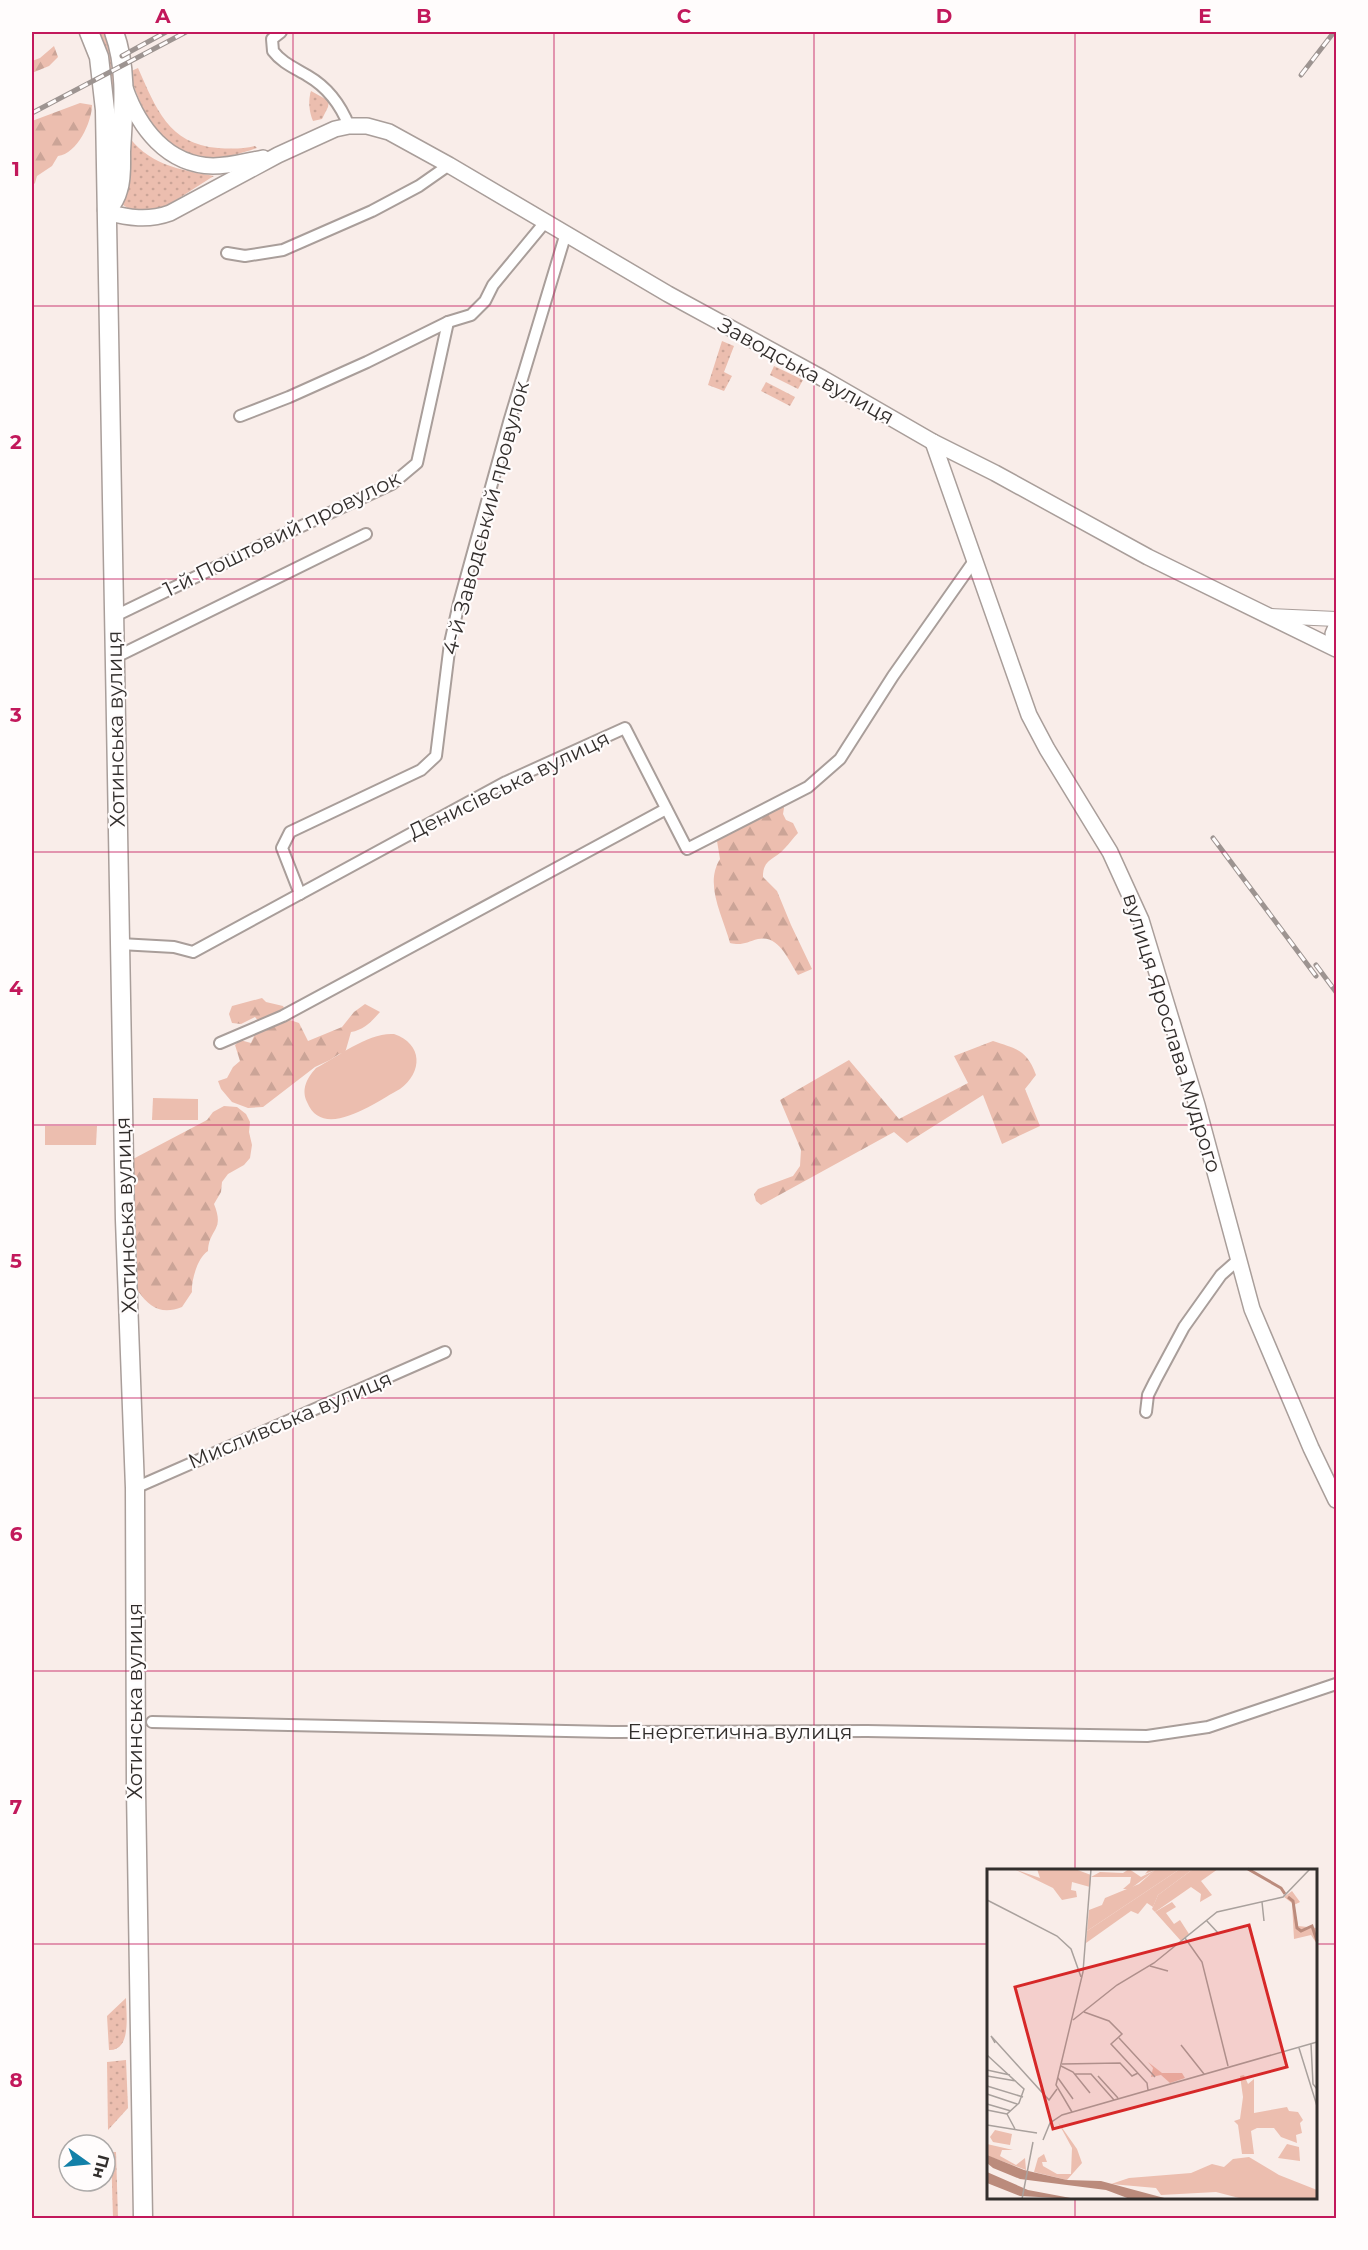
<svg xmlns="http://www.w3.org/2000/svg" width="1368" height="2250" font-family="Montserrat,sans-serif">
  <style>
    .grass { fill: url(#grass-dots) }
    .forest { fill: url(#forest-firs) }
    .pitch { fill: #ecbeaf }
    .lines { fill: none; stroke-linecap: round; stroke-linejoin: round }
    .minor-casing { stroke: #a99e9a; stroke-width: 14 }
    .tertiary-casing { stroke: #a99e9a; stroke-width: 16 }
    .secondary-casing { stroke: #a99e9a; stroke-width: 18 }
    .trunk-casing { stroke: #a99e9a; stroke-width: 21 }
    .minor { stroke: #fff; stroke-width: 10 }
    .tertiary { stroke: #fff; stroke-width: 14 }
    .secondary { stroke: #fff; stroke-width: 15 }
    .trunk { stroke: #fff; stroke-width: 18 }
    .rail-casing { stroke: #9d9491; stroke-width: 5 }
    .rail { stroke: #fffcfc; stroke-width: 3; stroke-dasharray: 9; stroke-linecap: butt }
    .grid { fill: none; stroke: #c2185b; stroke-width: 1.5; stroke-opacity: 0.55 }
    .labels { text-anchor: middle; stroke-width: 4.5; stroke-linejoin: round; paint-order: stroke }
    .street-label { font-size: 21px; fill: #322e2c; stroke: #fffcfc }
    .inset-river { fill: none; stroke: #bb8b7c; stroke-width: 3 }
    .inset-road { fill: none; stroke: #a9a19d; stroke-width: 1.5 }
    .view { fill: #d62828; fill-opacity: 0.15; stroke: #d62828; stroke-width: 3 }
    .inset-edge { fill: none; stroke: #322e2c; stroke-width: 3 }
    .neatline { fill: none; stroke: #c2185b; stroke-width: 2 }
    .grid-label { font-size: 20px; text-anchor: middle; font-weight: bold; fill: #c2185b }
  </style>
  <defs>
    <pattern id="grass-dots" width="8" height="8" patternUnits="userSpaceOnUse" patternTransform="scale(1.5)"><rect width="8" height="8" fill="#ecbeaf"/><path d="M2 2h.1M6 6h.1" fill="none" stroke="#cba497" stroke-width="1.8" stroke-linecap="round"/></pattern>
    <pattern id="forest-firs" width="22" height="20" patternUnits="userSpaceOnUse" patternTransform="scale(1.5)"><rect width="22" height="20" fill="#ecbeaf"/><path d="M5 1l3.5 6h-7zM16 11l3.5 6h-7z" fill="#cba497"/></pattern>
  </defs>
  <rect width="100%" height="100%" fill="#f9ede9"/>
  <!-- grass -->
  <g class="grass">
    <path d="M 98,32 L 107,32 C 122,83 117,137 114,190 Z"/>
    <path d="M 138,68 C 156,108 168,144 218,148 C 231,149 243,149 255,146 L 257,148 C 182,176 151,141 129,72 Z"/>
    <path d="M 311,91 L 329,101 L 328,107 L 322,119 L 313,121 C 309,112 308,100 311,91 Z"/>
    <path d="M 126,133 C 147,164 179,170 214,176 C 196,186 165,211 145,213 C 136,214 128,209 122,204 Z"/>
    <path d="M 722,341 L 734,346 L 724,372 L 732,376 L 724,391 L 708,385 Z"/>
    <path d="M 774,366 L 803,380 L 798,389 L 770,375 Z"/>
    <path d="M 766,382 L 795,397 L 790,406 L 761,391 Z"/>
    <path d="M 126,1998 C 126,2014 132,2051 109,2050 L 107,2016 Z"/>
    <path d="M 126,2060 L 128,2108 L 108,2130 L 107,2062 Z"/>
    <path d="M 111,2152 L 116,2152 L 118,2218 L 113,2218 Z"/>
  </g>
  <!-- forest -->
  <g class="forest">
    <path d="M 54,46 L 58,57 L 49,66 L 32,73 L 32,61 L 40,58 Z"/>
    <path d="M 80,103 L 92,105 C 92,122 77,154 58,156 L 52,166 L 37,176 L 35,183 L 32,186 L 32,121 Z"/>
    <path d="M 782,801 L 784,808 L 783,814 L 786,820 L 793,823 L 798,833 C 793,838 790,843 785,848 C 775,860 763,858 763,877 L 777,891 L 791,925 L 812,969 L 798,975 C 789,961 779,934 758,939 C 747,942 742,946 730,943 C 723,916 704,885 720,859 L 716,835 Z"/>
    <path d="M 262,998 L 266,1002 L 283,1006 L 290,1020 L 299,1023 L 308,1041 L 342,1027 L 354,1012 L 365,1004 L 380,1012 C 372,1021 364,1030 351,1032 L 345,1053 L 339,1054 L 330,1060 L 315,1067 L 263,1107 L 248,1108 L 232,1102 L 221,1089 L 218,1081 L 227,1078 L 233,1067 L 240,1061 L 235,1045 L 240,1040 L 251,1043 L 260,1023 L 255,1017 L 241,1024 L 232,1023 L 229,1014 L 232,1006 Z"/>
    <path d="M 993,1041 C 1017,1049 1027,1050 1036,1075 L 1025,1089 L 1040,1126 L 1002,1144 L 983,1095 L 907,1143 L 894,1132 L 761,1205 L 756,1201 L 754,1194 L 758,1189 L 793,1176 L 800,1166 L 801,1150 L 780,1100 L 849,1060 L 899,1119 L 968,1083 L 954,1056 Z"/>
    <path d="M 224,1106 L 237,1107 L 246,1114 L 250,1122 L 249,1132 L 252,1145 L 250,1158 L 244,1165 L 228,1174 L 222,1182 L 221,1192 L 214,1204 C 225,1231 209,1228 208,1251 C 198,1257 191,1280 192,1292 L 182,1307 C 162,1315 150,1308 138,1291 L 133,1159 L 207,1120 L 213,1112 Z"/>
  </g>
  <!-- pitch -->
  <g class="pitch">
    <path d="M 394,1034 C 423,1044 423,1072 400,1089 C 377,1101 323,1142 307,1102 C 301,1089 307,1078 316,1068 C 337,1057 369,1032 394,1034 Z"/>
    <path d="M 153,1098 L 198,1099 L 198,1120 L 152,1120 Z"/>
    <path d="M 45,1126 L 97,1126 L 96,1145 L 45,1145 Z"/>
  </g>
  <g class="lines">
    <!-- minor casing -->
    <g class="minor-casing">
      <g id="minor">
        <path d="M 281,32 L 272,39 L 273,51 C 282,63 295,68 308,76 C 327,87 341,106 349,126"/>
        <path d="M 227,253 L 245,256 L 283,250 L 372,211 L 419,186 L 449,165"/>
        <path d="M 240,416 L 289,397 L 367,362 L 448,322 L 471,315 L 485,301 L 493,285 L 546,221"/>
        <path d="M 113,617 L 276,538 L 392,484 L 417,463 L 448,322"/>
        <path d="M 114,658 L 366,534"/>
        <path d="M 300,894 L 282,848 L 290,832 L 421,770 L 436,756 L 450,643 L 459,603 L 509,422 L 566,233"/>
        <path d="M 120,944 L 174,947 L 193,952 L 506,782 L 625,728 L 687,849 L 808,787 L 840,759 L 893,676 L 974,561"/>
        <path d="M 220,1043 L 283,1016 L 666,809"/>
        <path d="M 1146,1412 L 1148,1395 L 1155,1381 L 1184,1327 L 1221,1275 L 1238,1260"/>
        <path d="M 135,1488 L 445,1352"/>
        <path d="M 152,1722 L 612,1732 L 867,1731 L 1147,1736 L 1208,1727 L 1336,1684"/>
      </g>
    </g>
    <!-- tertiary casing -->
    <g class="tertiary-casing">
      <path id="tertiary" d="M 1270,616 L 1336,619"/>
    </g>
    <!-- secondary casing -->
    <g class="secondary-casing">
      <g id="secondary">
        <path d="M 125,88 C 139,128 167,165 213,166 C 230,166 247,161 263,158"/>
        <path d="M 106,212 C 129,218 148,221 170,213 L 278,155 L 335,129 L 349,126 L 367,126 L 389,132 L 449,165 L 668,294 L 822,378 L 933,442 L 995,473 L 1148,557 L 1336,649"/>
        <path d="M 933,442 L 1029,715 L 1047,749 L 1110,852 L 1141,920 L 1197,1105 L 1252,1309 L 1311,1448 L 1336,1500"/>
        <path d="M 1336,627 L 1333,634 L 1336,646"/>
      </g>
    </g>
    <!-- trunk casing -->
    <g class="trunk-casing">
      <g id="trunk">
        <path d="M 89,32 L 99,57 L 105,110 L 125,1220 L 135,1488 L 136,1790 L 143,2218"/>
        <path d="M 107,210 C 112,204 116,198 118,190 C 122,179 121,164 121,152 C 123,113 128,70 114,32"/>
      </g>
    </g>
    <!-- minor -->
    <use href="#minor" class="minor"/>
    <!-- tertiary -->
    <use href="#tertiary" class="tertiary"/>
    <!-- secondary -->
    <use href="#secondary" class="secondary"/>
    <!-- trunk -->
    <use href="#trunk" class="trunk"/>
    <!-- rail casing -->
    <g class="rail-casing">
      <g id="rail">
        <path d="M 122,56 L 166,32"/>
        <path d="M 1301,75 L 1334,32"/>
        <path d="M 32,113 L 186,32"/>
        <path d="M 1213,838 L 1316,976"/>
        <path d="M 1316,965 L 1336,992"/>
      </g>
    </g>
    <!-- rail -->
    <use href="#rail" class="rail"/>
  </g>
  <!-- grid -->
  <path class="grid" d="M 293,32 L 293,2218M 554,32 L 554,2218M 814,32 L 814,2218M 1075,32 L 1075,1870M 32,306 L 1336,306M 32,579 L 1336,579M 32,852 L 1336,852M 32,1125 L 1336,1125M 32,1398 L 1336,1398M 32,1671 L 1336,1671M 32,1944 L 988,1944M 1316,1944 L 1336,1944M 1075,2198 L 1075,2218"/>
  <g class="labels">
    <!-- street labels -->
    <g class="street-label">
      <text transform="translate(806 371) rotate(29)" y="7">Заводська вулиця</text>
      <text transform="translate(486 518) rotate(-75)" y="7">4-й Заводський провулок</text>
      <text transform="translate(282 534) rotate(-26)" y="7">1-й Поштовий провулок</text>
      <text transform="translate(116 729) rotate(-91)" y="7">Хотинська вулиця</text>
      <text transform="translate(509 785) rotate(-26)" y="7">Денисівська вулиця</text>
      <text transform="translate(1172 1033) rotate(73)" y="7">вулиця Ярослава Мудрого</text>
      <text transform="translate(126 1215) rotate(-92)" y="7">Хотинська вулиця</text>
      <text transform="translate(290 1420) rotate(-23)" y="7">Мисливська вулиця</text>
      <text transform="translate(135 1701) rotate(-90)" y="7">Хотинська вулиця</text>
      <text x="740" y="1739">Енергетична вулиця</text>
    </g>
  </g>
  <!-- overview -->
  <g transform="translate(987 1869)">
    <rect width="330" height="330" fill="#f9ede9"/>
    <path d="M 142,0 L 154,8 L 170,0 L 143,20 L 136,20 L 143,14 L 144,8 L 104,8 L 113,3 L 136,4 ZM 193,0 L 206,0 L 171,26 L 166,38 L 160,34 L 151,45 L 144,42 L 99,74 L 100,62 ZM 185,33 L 189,38 L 179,44 L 187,55 L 193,51 L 202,65 L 194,72 L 168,43 Z" fill="#ecbeaf"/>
    <path d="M 27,0 L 53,9 L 50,0 L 88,0 L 104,6 L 103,18 L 85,13 L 84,21 L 89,22 L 90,28 L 75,31 L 66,19 ZM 162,0 L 193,0 L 100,62 L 102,41 L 115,36 L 118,29 L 152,15 L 168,1 L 158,5 ZM 206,0 L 231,0 L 214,12 L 225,26 L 213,33 L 214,25 L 204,18 L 168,43 L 165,40 L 171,26 ZM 305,22 L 313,33 L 307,36 L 311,57 L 330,59 L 330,75 L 324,66 L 307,70 L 305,34 L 297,28 ZM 161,193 L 175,204 L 195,204 L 198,209 L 183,214 L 174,206 L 164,208 L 166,199 ZM 71,253 L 90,280 L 95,294 L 80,311 L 47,303 L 51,289 L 57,285 L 60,293 L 55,293 L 56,297 L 70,305 L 84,305 L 85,279 ZM 0,275 L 26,281 L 15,281 L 13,287 L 29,296 L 38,289 L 39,301 L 1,287 ZM 262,288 L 292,306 L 330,321 L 330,330 L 256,330 L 229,323 L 174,326 L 169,319 L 124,315 L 142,309 L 204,304 L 225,295 L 237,298 L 246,290 Z" fill="#ecbeaf"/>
    <path d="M 300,275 L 312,278 L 313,292 L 291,289 Z" fill="#ecbeaf"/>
    <path d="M 257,206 L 261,215 L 267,210 L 267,244 L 300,238 L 302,242 L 311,243 L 316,251 L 313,254 L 315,264 L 309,266 L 310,274 L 294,268 L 287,259 L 270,259 L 264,262 L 267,285 L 255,285 L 251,256 L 247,252 L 253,250 L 256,228 L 253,207 Z" fill="#ecbeaf"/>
    <path d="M 8,261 L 25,265 L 23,276 L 6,273 L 3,268 Z" fill="#ecbeaf"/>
    <path d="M 0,286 L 37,301 L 80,311 L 114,312 L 181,330 L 143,330 L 119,321 L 33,310 L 6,299 L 0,294 ZM 0,303 L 41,321 L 89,330 L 33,327 L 0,314 Z" fill="#bb8b7c"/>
    <path class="inset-river" d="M 261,0 L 294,19 L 298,25M 301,28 L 306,32 L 310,59 L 314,62 L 325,57 L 330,72"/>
    <path class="inset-road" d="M 0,31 L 70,67 L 84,80 L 94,108M 275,33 L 277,52M 219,51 L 232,65M 198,69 L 215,93 L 241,197M 163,97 L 181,102M 97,143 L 122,152 L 135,165 L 124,175 L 160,214 L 161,221M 86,151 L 130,116 L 167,94 L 230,43 L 296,28 L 323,0M 132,169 L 168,208M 8,174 L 4,167 L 62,231 L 70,220M 324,175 L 326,215 L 330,220M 194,176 L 217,205M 312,179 L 330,237M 0,186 L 37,220 L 32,234 L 20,245 L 28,260M 75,195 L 133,194 L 145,207 L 151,204M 74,197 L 86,203 L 103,224M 0,201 L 23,206M 87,205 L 104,205 L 127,231M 0,207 L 29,212M 111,207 L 131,229M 71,209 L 86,230M 0,217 L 36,228M 0,225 L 30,235M 0,235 L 24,242M 0,241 L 20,245M 85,243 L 69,216 L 96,103 L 104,0M 0,256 L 50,264M 56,271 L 63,254 L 75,246 L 330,173M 35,330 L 46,273"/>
    <path class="view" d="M 262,56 L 300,198 L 66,260 L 28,118 Z"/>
    <rect width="330" height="330" class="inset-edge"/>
  </g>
  <!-- border -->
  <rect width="1368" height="2250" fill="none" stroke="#fffcfc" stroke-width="66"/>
  <!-- north arrow -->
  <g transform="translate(87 2163) rotate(105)"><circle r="28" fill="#fffcfc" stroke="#adaaa9" stroke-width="1.5"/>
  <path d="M0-4.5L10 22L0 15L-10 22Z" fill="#1380a8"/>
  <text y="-9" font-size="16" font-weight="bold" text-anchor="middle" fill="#322e2c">Пн</text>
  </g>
  <rect x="33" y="33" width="1302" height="2184" class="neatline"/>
  <g class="grid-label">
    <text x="163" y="23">A</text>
    <text x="424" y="23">B</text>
    <text x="684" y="23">C</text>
    <text x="944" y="23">D</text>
    <text x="1205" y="23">E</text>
    <text x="16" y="176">1</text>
    <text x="16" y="449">2</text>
    <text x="16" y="722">3</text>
    <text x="16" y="995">4</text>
    <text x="16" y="1268">5</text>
    <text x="16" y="1541">6</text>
    <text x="16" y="1814">7</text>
    <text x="16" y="2087">8</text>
  </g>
</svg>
